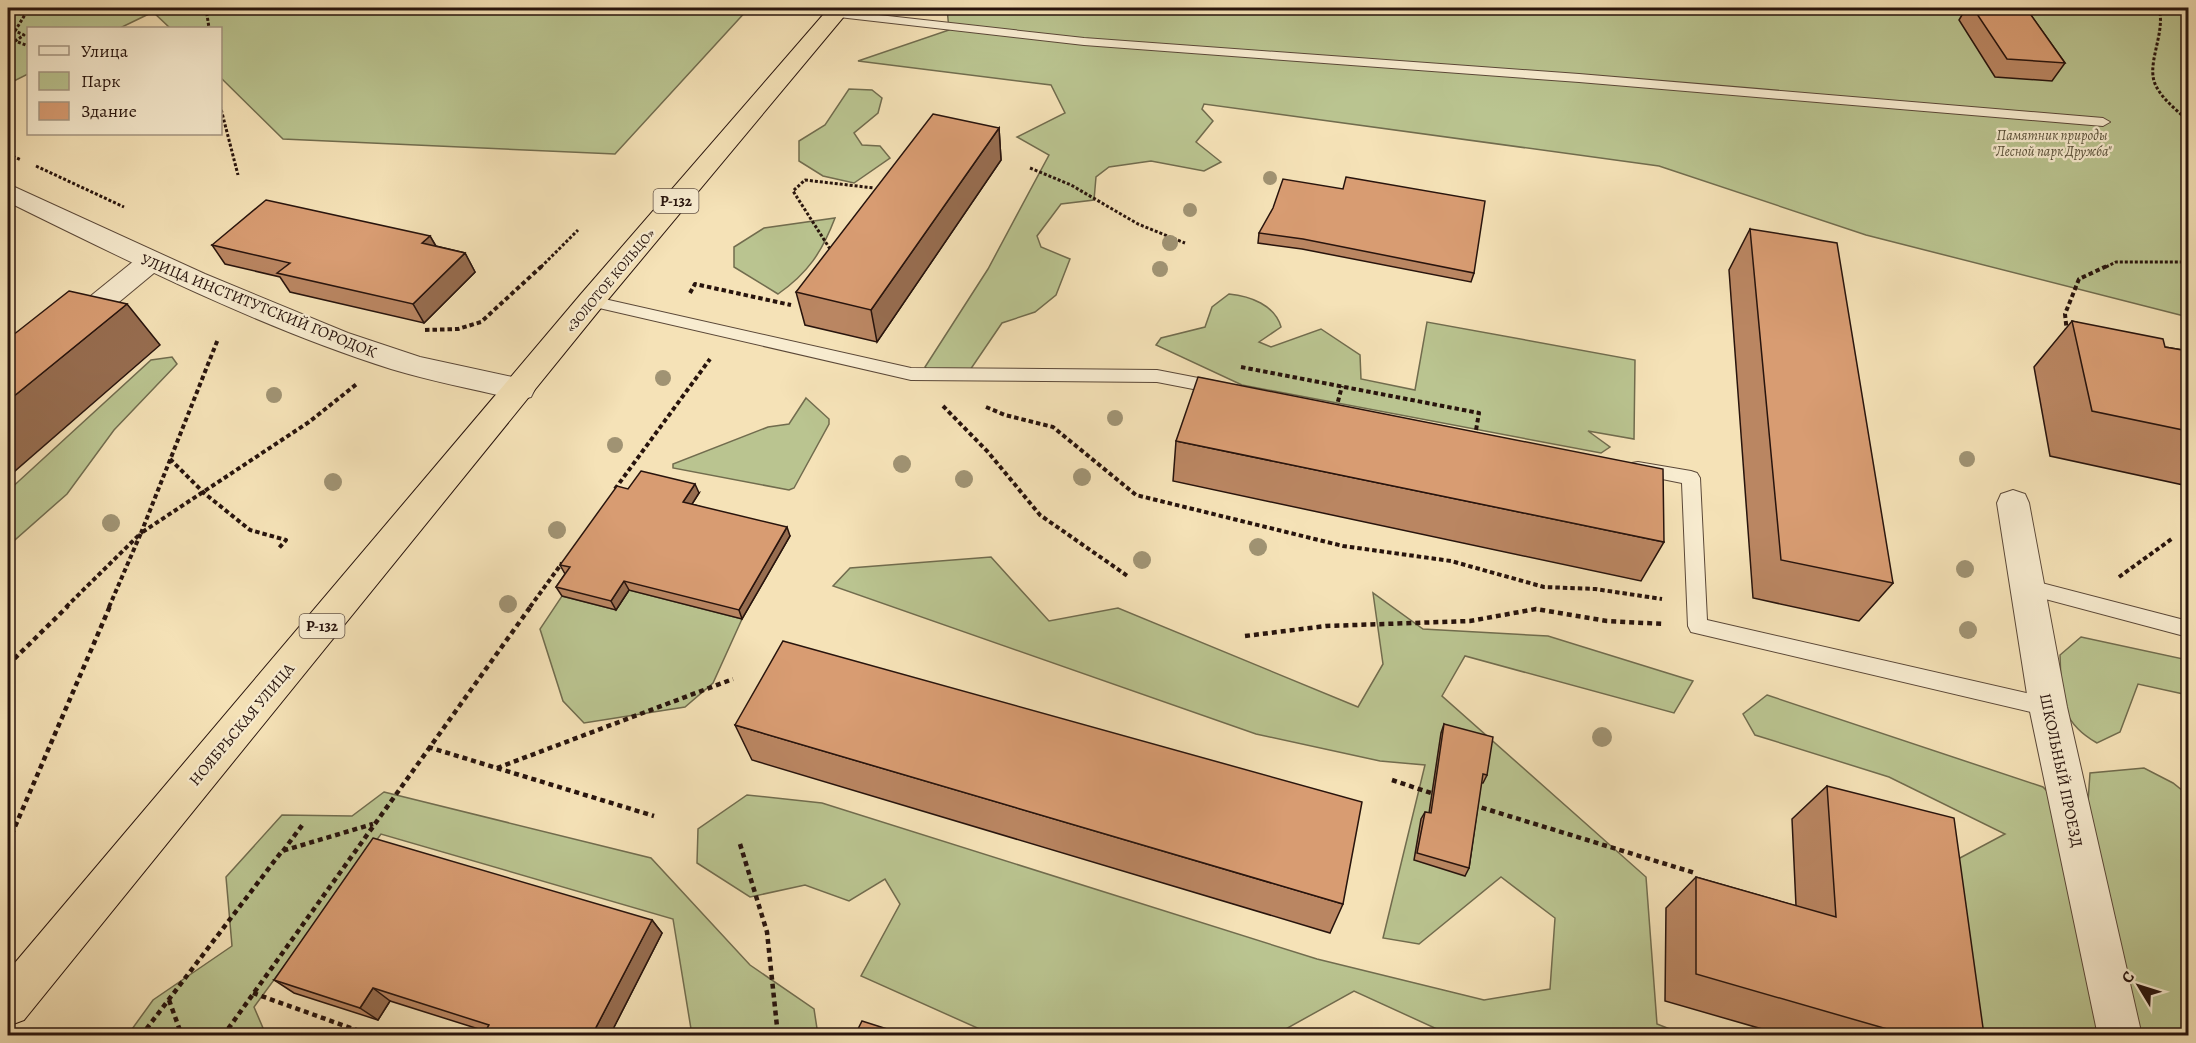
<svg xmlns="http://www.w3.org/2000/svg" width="2196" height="1043" font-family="Alegreya,serif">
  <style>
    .green { fill: #bac490; stroke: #716c4e; stroke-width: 1.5 }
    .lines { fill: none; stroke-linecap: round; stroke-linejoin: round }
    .service-casing { stroke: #5b4838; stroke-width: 2 }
    .minor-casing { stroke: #5b4838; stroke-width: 2 }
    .tertiary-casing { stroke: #5b4838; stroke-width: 2 }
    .trunk-casing { stroke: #28140d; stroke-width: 2 }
    .path-far2 { stroke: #28140d; stroke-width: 3; stroke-dasharray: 3 2; stroke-linecap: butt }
    .path-far1 { stroke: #28140d; stroke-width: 4; stroke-dasharray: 4.5 3; stroke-linecap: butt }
    .path { stroke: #28140d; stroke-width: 4.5; stroke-dasharray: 5 4; stroke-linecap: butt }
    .service { fill: #f8ecd0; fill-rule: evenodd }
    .minor { fill: #f8ecd0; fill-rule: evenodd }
    .tertiary { fill: #f8ecd0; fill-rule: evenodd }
    .trunk { fill: #f5e2b7; fill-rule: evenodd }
    .tree { fill: #a09373 }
    .wall { fill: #ba8662; stroke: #28140d; stroke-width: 1.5 }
    .shaded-wall { fill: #976d50; stroke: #28140d; stroke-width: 1.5 }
    .building { fill: #d89c72; stroke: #28140d; stroke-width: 1.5 }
    .labels { text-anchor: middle; stroke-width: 4.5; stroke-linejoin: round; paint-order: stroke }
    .far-park-label { font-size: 14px; font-style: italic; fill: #5b523b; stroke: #f8ecd0 }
    .far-street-label { font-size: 14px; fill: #28140d; stroke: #f8ecd0 }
    .shield { fill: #f8ecd0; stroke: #665548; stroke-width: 1.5 }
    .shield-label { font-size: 15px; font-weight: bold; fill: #28140d }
    .street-label { font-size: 16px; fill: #28140d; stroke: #f8ecd0 }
  </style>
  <rect width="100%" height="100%" fill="#f5e2b7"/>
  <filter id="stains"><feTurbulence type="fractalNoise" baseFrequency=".00333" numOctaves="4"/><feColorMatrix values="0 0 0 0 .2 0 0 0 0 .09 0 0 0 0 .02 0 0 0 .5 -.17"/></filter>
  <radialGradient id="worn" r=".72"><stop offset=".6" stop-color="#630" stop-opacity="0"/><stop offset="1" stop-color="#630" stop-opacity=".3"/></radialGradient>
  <!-- green -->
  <g class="green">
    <path d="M 28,8 L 749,8 L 615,154 L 283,139 L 221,78 L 220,28 L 170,28 L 153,12 L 120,28 L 28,28 L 28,74 L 12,82 L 8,80 L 8,17 Z"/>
    <path d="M 947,8 L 2188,8 L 2188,317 L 1866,235 L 1659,166 L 1204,104 L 1202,109 L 1213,121 L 1196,142 L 1221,162 L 1204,171 L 1151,161 L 1109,167 L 1096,177 L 1094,200 L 1061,204 L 1037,236 L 1041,247 L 1070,259 L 1056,295 L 1035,312 L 1002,323 L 968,373 L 934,377 L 925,367 L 988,269 L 1049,155 L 1017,137 L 1065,113 L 1051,85 L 858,61 L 949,30 Z"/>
    <path d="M 849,89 L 872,90 L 882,98 L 878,113 L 854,133 L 862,145 L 880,146 L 890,158 L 854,183 L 823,176 L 799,161 L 799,141 L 825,125 Z"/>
    <path d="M 835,218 C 822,252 808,273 778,294 L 734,267 L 734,247 L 764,228 Z"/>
    <path d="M 1229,294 C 1250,296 1275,305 1281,327 L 1259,342 L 1271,347 L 1321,329 L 1360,355 L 1361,379 L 1415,390 L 1427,322 L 1635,360 L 1634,439 L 1588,431 L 1610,447 L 1601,453 L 1242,385 L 1156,345 L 1161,338 L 1205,327 L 1212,307 Z"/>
    <path d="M 172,357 L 177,364 L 114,430 L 67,494 L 8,546 L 8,491 L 151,360 Z"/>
    <path d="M 806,398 L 829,419 L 829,424 L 794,488 L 789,490 L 673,468 L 673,464 L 768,427 L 789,424 Z"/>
    <path d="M 991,557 L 1049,621 L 1118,608 L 1358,707 L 1383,664 L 1373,593 L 1423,629 L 1548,636 L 1693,681 L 1674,713 L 1465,656 L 1442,696 L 1646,877 L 1657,1024 L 1685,1035 L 1450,1035 L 1354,991 L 1275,1035 L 993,1035 L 861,976 L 900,904 L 885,879 L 849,901 L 805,885 L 750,897 L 697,863 L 698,829 L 747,795 L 822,803 L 1317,959 L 1484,1000 L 1550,989 L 1555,918 L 1501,877 L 1419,944 L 1383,938 L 1425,765 L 1380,761 L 1256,734 L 833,586 L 850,568 Z"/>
    <path d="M 629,590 L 742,619 L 713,683 L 685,707 L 584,723 L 563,701 L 540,629 L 562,596 L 616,610 Z"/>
    <path d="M 2081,637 L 2188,660 L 2188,695 L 2138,684 L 2120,732 L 2097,743 C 2057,720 2062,696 2060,655 Z"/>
    <path d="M 1767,695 L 2043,787 L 2086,831 L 2090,773 L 2144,768 L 2173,783 L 2188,795 L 2188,1035 L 1971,1035 L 1958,859 L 2005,834 L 1889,777 L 1755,735 L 1743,714 Z"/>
    <path d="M 384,792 L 651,858 L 750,965 L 814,1009 L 818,1035 L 692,1035 L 673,919 L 381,834 L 254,1007 L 266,1035 L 127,1036 L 153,1000 L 232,946 L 226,877 L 282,815 L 352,816 Z"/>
  </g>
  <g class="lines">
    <!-- service casing -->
    <g class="service-casing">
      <g id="service">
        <path d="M 834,10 L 1084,38 L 1579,74 L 2103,118 L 2110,122 L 2103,126 L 1579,82 L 1084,45 L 830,16 L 830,12 Z"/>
        <path d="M 591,296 L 911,368 L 1157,370 L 1219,382 L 1227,388 L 1219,394 L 1157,382 L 911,380 L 586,305 L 583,301 L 586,297 Z"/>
        <path d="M 1638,462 L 1691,471 L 1697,473 L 1700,478 L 1707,620 L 2048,698 L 2055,701 L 2058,707 L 2055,713 L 2048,716 L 1691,632 L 1688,626 L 1682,483 L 1632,473 L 1629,468 L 1632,463 Z"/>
        <path d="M 2026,579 L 2188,621 L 2188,637 L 2019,592 L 2017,587 L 2019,582 Z"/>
      </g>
    </g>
    <!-- minor casing -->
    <g class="minor-casing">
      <g id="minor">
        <path d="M 150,253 L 160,256 L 164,262 L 160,268 L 19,385 L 8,388 L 8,363 L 140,256 Z"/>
        <path d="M 2013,490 L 2025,494 L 2029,503 L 2067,707 L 2142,1036 L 2098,1036 L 2029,707 L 1997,503 L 2001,494 Z"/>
      </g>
    </g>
    <!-- tertiary casing -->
    <g class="tertiary-casing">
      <path id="tertiary" d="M 8,184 L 205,274 L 348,333 L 420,357 L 531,381 L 535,389 L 531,397 L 520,400 C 477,390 434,382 391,369 C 259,327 132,263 8,202 Z"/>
    </g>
    <!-- trunk casing -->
    <g class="trunk-casing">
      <path id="trunk" d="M 829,8 L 851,8 L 601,308 L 24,1020 L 8,1026 L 8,971 L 581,294 Z"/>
    </g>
    <!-- path-far2 -->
    <g class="path-far2">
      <path d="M 206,8 L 209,28"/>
      <path d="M 2159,8 C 2166,34 2145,65 2156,86 C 2163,100 2177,110 2188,121"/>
      <path d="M 15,31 L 29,8"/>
      <path d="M 8,32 L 15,31 L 24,35 L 8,46"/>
      <path d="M 18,42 L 28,46"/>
      <path d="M 220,105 L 238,175"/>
      <path d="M 8,154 L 21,160"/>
      <path d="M 36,166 L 124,207"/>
      <path d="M 1030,168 L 1071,185 L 1138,224 L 1185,243"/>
      <path d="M 830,249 L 793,191 L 805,180 L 874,188"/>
      <path d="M 541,267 L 578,230"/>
      <path d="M 2106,267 L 2116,262 L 2188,262"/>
    </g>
    <!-- path-far1 -->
    <g class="path-far1">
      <path d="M 690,293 L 695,284 L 791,305"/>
      <path d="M 425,330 L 458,329 L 481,322 L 543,265"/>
      <path d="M 2067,333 L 2065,314 L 2079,279 L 2109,265"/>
      <path d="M 1241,367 L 1479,413 L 1475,436"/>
      <path d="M 943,406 L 988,452 L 1040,515 L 1129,577"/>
      <path d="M 986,407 L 1005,415 L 1053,427 L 1136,495 L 1343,546 L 1451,561 L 1544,587 L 1595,589 L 1662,599"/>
      <path d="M 1336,409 L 1342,386"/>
      <path d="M 170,459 L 204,493 L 250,530 L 286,540 L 279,548"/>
      <path d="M 615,489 L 710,359"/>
      <path d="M 2119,577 L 2173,538"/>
      <path d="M 66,607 L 141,533 L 218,339"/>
      <path d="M 109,607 L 141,533 L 309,422 L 358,383"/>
      <path d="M 530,607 L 562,563"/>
    </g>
    <!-- path -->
    <g class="path">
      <path d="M 1245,636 L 1326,626 L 1470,621 L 1536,609 L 1607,621 L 1664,624"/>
      <path d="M 8,665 L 68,606"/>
      <path d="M 428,747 L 654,816"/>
      <path d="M 497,768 L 733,679"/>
      <path d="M 1392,780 L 1434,794"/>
      <path d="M 1473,805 L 1695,873"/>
      <path d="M 8,843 L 110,606"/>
      <path d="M 740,844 L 767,932 L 778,1036"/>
      <path d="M 283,851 L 303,824"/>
      <path d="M 253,993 L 373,1036"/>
      <path d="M 169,1000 L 182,1036"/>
      <path d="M 141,1036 L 282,851 L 373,824"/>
      <path d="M 223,1036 L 531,606"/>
    </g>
    <!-- service -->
    <use href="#service" class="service"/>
    <!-- minor -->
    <use href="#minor" class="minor"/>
    <!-- tertiary -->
    <use href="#tertiary" class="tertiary"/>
    <!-- trunk -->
    <use href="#trunk" class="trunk"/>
  </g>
  <!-- trees -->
  <g class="tree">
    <circle cx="1270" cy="178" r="7"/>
    <circle cx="1190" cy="210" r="7"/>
    <circle cx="1170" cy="243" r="8"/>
    <circle cx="1160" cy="269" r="8"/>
    <circle cx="663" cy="378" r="8"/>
    <circle cx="274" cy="395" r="8"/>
    <circle cx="1115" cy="418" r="8"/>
    <circle cx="615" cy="445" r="8"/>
    <circle cx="1967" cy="459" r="8"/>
    <circle cx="902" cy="464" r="9"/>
    <circle cx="1082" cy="477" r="9"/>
    <circle cx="964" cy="479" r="9"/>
    <circle cx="333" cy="482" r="9"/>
    <circle cx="111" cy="523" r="9"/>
    <circle cx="557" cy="530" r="9"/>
    <circle cx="1258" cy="547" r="9"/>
    <circle cx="1142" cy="560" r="9"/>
    <circle cx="1965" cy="569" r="9"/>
    <circle cx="508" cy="604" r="9"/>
    <circle cx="1968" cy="630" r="9"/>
    <circle cx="1602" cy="737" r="10"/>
  </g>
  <!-- wall -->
  <g class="wall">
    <path d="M 1966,8 L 2026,8 L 2065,63 L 2052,81 L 1995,77 L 1959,20 Z"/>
    <path d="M 999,128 L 1001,160 L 877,342 L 805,325 L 796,292 Z"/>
    <path d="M 1343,189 L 1474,273 L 1471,282 L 1302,249 L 1258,243 L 1259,233 Z"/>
    <path d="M 1750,229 L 1893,583 L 1859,621 L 1753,598 L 1729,270 Z"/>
    <path d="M 430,236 L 436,246 L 465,253 L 475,272 L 424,323 L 290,292 L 280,277 L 225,264 L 212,245 Z"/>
    <path d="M 2072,321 L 2165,347 L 2188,351 L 2188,486 L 2050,456 L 2034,367 Z"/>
    <path d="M 1176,441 L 1664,542 L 1641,581 L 1173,481 Z"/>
    <path d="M 699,493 L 692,504 L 790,536 L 742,619 L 629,590 L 616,610 L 562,596 L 556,587 L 565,574 L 560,565 Z"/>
    <path d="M 1444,724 L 1487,775 L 1483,783 L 1481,783 L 1469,868 L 1465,876 L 1414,860 L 1421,819 L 1425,812 L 1429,813 L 1441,733 Z"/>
    <path d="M 735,725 L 1343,904 L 1330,933 L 752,760 Z"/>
    <path d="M 1827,786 L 1984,1035 L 1783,1035 L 1665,1001 L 1666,908 L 1696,877 L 1796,906 L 1792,819 Z"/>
    <path d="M 652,920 L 662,933 L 610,1035 L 483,1035 L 485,1031 L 390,1001 L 378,1020 L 294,993 L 274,980 Z"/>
  </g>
  <!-- shaded-wall -->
  <g class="shaded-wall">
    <path d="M 999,128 L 1001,160 L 877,342 L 871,310 Z"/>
    <path d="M 430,236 L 440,254 L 422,243 Z"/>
    <path d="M 465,253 L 475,272 L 424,323 L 413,304 Z"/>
    <path d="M 127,304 L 160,345 L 8,477 L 8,401 Z"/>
    <path d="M 695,484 L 699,493 L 687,512 L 683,502 Z"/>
    <path d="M 787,527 L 790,536 L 742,619 L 739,610 Z"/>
    <path d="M 624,581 L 629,590 L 616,610 L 611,601 Z"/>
    <path d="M 652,920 L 662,933 L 610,1035 L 592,1035 Z"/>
    <path d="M 373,988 L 390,1001 L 378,1020 L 360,1008 Z"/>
  </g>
  <!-- building -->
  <g class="building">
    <path d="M 1973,8 L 2026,8 L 2065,63 L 2007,59 Z"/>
    <path d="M 933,114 L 999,128 L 871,310 L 796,292 Z"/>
    <path d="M 1346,177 L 1485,201 L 1474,273 L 1303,239 L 1259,233 L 1273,208 L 1283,179 L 1343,189 Z"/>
    <path d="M 266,200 L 430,236 L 422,243 L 465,253 L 413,304 L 277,273 L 290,263 L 212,245 Z"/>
    <path d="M 1750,229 L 1837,243 L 1893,583 L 1781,560 Z"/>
    <path d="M 69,291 L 127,304 L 8,401 L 8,339 Z"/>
    <path d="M 2072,321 L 2163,339 L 2165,347 L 2188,351 L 2188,431 L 2092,411 Z"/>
    <path d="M 1198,377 L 1663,469 L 1664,542 L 1176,441 Z"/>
    <path d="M 641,471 L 695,484 L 683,502 L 787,527 L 739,610 L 624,581 L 611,601 L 556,587 L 570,567 L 560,565 L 617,486 L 628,489 Z"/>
    <path d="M 783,641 L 1362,802 L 1343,904 L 735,725 Z"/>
    <path d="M 1444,724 L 1493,737 L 1487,775 L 1483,774 L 1469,868 L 1417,853 L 1425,812 L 1431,813 Z"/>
    <path d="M 1827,786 L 1954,818 L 1984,1035 L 1908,1035 L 1696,974 L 1696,877 L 1836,917 Z"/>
    <path d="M 373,838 L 652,920 L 592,1035 L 483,1035 L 489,1025 L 373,988 L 360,1008 L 274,980 Z"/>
    <path d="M 862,1021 L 906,1035 L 855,1035 Z"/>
  </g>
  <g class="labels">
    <!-- far-park labels -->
    <g class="far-park-label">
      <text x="2052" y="140">Памятник природы<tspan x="2052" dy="16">"Лесной парк Дружба"</tspan></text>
    </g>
    <!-- far-street labels -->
    <g class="far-street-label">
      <text transform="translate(610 280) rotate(-50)" y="5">«ЗОЛОТОЕ КОЛЬЦО»</text>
    </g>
    <!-- shield labels -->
    <g class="shield">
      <rect x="653.5" y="189" width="45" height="24" rx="4.5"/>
      <rect x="299.5" y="614" width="45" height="24" rx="4.5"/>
    </g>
    <g class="shield-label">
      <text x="676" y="206">Р-132</text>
      <text x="322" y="631">Р-132</text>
    </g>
    <!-- street labels -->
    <g class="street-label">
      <text transform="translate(259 305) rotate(22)" y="6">УЛИЦА ИНСТИТУТСКИЙ ГОРОДОК</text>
      <text transform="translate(241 724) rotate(-50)" y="6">НОЯБРЬСКАЯ УЛИЦА</text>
      <text transform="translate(2062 770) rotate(78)" y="6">ШКОЛЬНЫЙ ПРОЕЗД</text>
    </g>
  </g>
  <!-- margin -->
  <rect width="2196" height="1043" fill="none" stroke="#f5e2b7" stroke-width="30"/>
  <rect x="9" y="9" width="2178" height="1025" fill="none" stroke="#28140d" stroke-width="3"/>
  <rect x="15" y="15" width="2166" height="1013" fill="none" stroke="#28140d" stroke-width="1.5"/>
  <!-- legend -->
  <rect x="27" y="27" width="195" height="108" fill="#f8ecd0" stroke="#a59682" stroke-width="1.5"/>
  <rect x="39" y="46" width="30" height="9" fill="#f8ecd0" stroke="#a59682" stroke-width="1.5"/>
  <text x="81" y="57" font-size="18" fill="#28140d">Улица</text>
  <rect x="39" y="72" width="30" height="18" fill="#bac490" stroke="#a59682" stroke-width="1.5"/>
  <text x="81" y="87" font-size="18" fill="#28140d">Парк</text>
  <rect x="39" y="102" width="30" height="18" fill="#d89c72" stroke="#a59682" stroke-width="1.5"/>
  <text x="81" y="117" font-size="18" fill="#28140d">Здание</text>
  <!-- north arrow -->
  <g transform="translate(2139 986) rotate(308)" stroke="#f8ecd0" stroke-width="4.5" paint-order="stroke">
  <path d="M0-4.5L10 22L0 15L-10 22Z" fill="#28140d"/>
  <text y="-9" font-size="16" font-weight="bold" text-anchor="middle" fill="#28140d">С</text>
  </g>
  <rect width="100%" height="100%" filter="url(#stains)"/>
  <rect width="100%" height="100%" fill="url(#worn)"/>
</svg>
